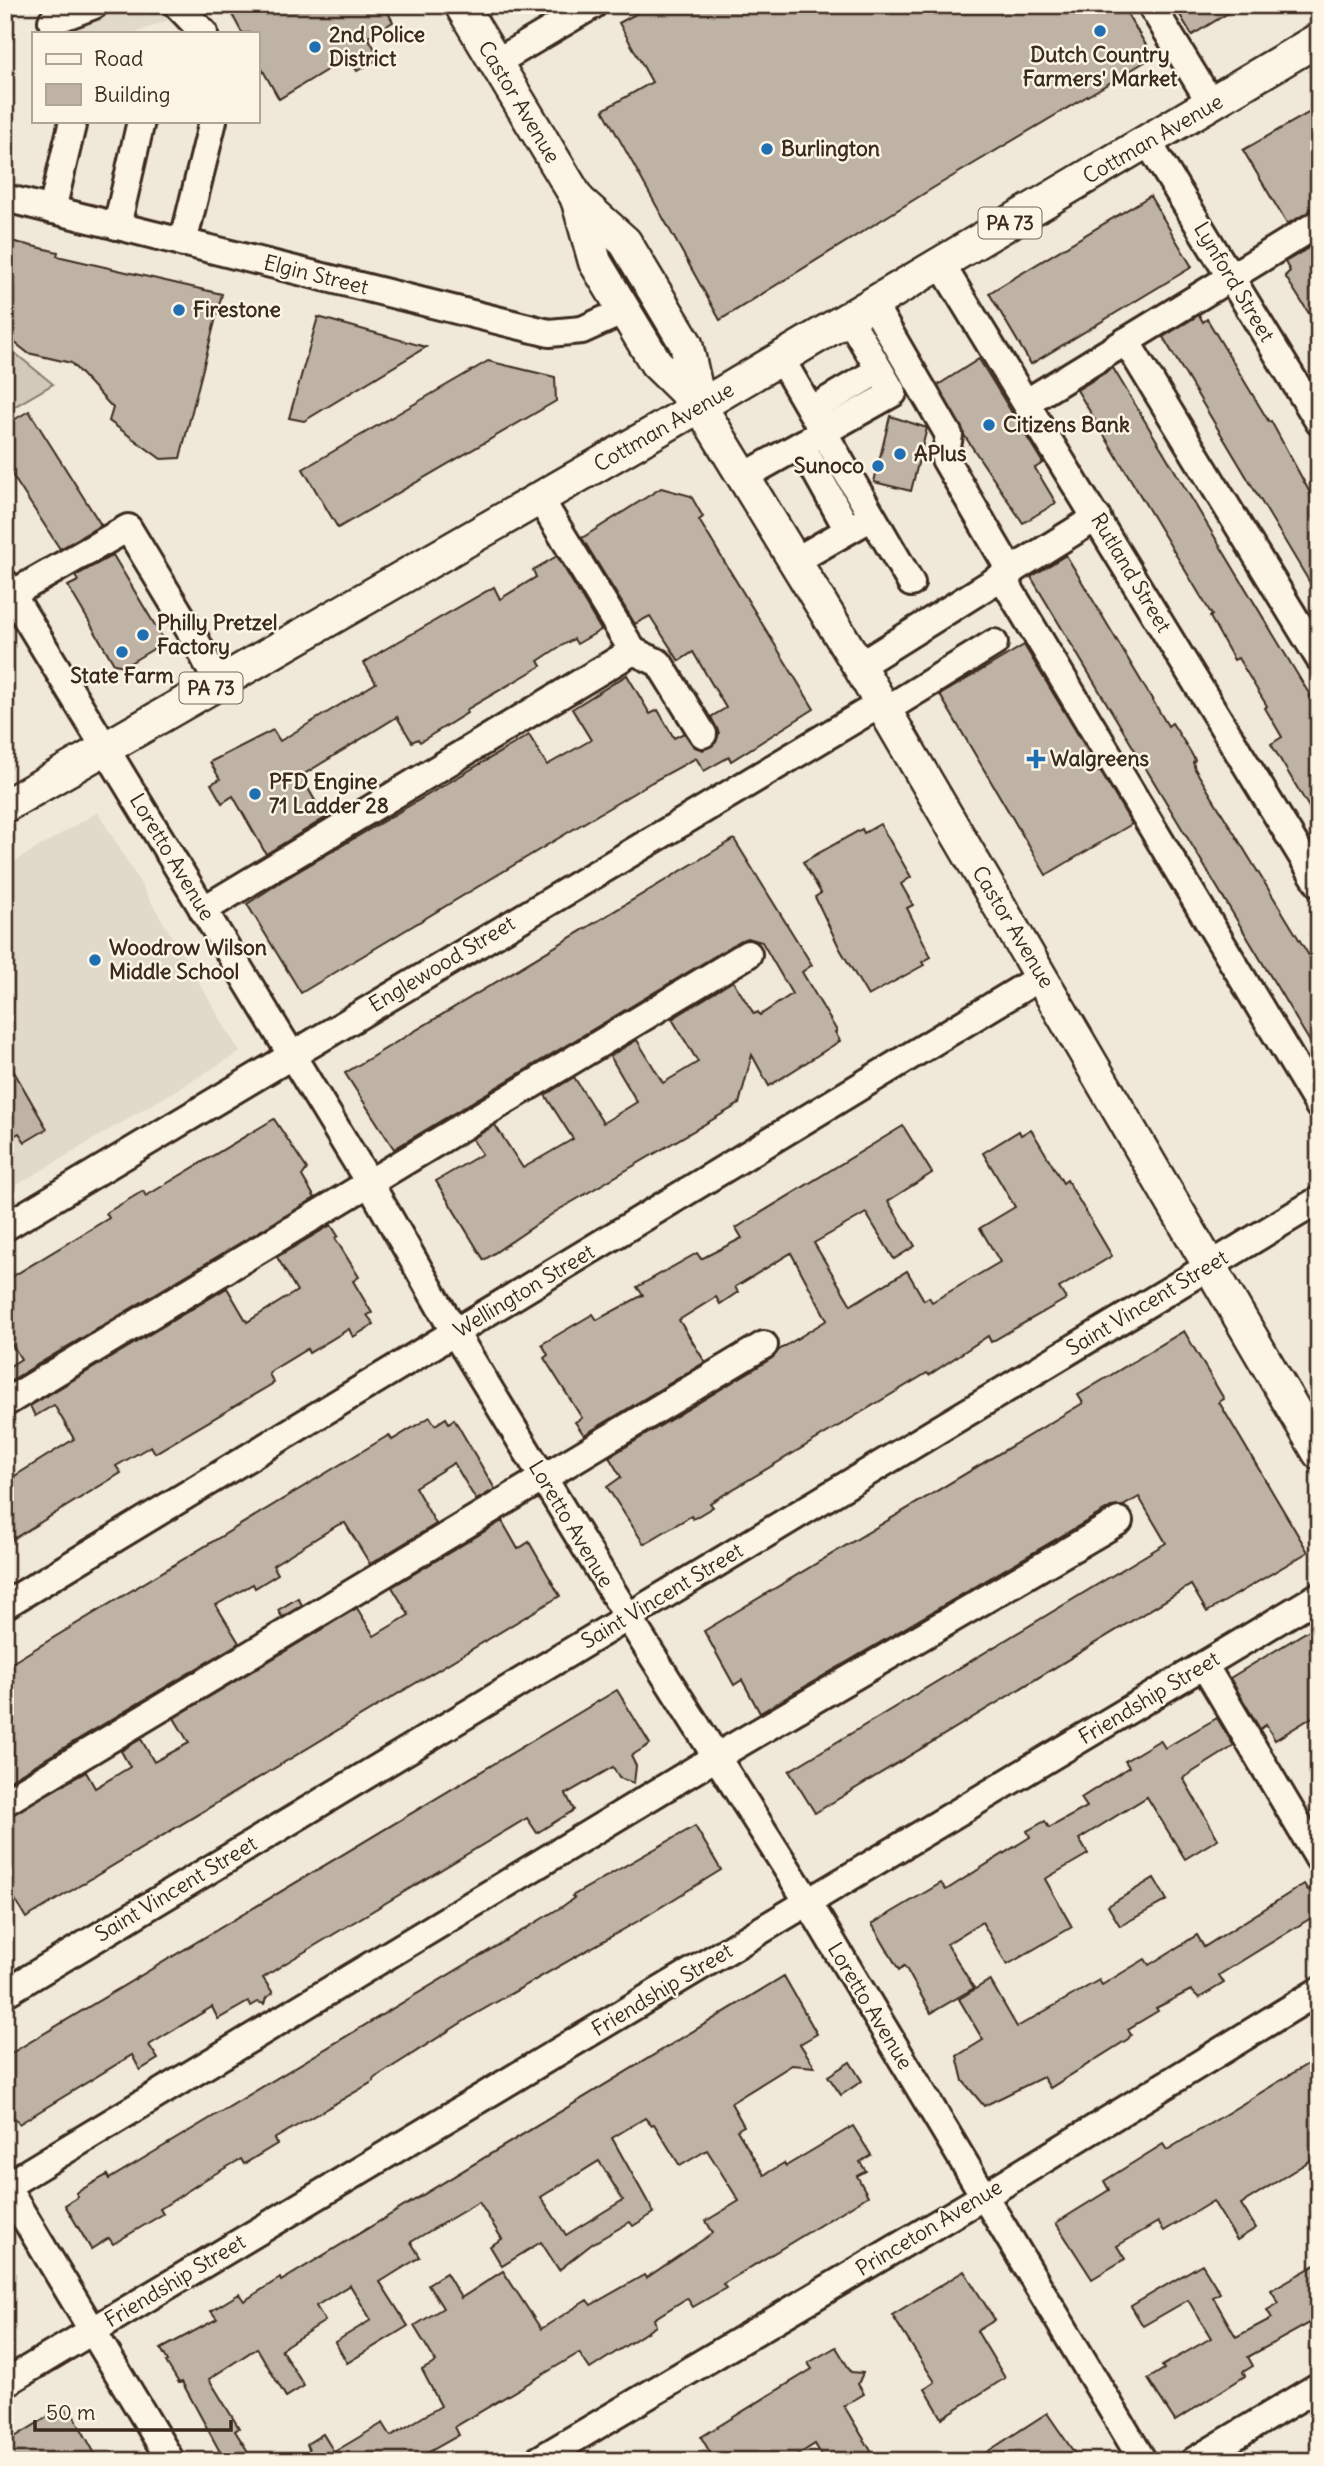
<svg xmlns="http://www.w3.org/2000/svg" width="1324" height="2466" font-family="Delius,sans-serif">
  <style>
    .built { fill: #e1d9c9 }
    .green { fill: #d2c9ba; stroke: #867a6c; stroke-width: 2 }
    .building { fill: #beb3a4; stroke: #3b2a1e; stroke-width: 2; fill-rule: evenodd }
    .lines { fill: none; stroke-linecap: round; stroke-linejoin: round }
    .minor-casing { stroke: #3b2a1e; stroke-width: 32 }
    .major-casing { stroke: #3b2a1e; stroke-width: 37 }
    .minor { stroke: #fcf5e5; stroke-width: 26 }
    .major { stroke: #fcf5e5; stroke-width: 32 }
    .poi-dot { fill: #1f6fb2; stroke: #fcf5e5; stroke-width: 2.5 }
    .labels { text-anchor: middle; stroke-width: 5; stroke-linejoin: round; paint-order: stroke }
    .shield { fill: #fcf5e5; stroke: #75675a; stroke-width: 2 }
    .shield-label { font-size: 19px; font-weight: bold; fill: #3b2a1e }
    .poi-label { font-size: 21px; font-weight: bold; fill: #3b2a1e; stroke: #fcf5e5; text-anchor: start }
    .street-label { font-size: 21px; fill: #3b2a1e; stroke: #fcf5e5 }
  </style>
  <rect width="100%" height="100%" fill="#f0e9d9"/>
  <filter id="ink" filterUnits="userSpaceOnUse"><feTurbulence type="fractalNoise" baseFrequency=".0143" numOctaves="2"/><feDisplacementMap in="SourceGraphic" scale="14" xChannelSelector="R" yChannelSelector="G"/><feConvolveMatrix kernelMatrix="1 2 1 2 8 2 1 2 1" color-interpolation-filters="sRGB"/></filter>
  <g filter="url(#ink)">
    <!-- built -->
    <g class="built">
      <path d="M 54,5 L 208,5 L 135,33 L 70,33 Z"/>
      <path d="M 98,812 L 240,1052 L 5,1192 L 5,867 Z"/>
    </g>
    <!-- green -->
    <path class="green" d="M 5,345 L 53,384 L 5,412 Z"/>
    <!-- building -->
    <g class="building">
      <path d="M 227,5 L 384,5 L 393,22 L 368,37 L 380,58 L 357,71 L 348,57 L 279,99 L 257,60 L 257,33 L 242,33 Z"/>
      <path d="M 652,5 L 824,5 L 829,14 L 843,5 L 1122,5 L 1153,57 L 933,188 L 720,320 L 603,110 L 652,82 L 619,23 Z"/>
      <path d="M 1174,5 L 1241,5 L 1192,35 Z"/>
      <path d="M 1319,107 L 1319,207 L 1287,224 L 1243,150 Z"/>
      <path d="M 1150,196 L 1192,267 L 1031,364 L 989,293 Z"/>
      <path d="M 11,241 L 58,252 L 57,256 L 222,294 L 180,458 L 161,459 L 109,421 L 113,408 L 71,363 L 28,353 L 5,335 L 5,266 Z"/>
      <path d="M 1319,242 L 1319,329 L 1285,276 L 1290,271 L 1285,262 Z"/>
      <path d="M 1199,315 L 1203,322 L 1207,319 L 1269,422 L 1271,421 L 1315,502 L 1312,503 L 1319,514 L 1319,598 L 1163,337 Z"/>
      <path d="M 318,317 L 426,347 L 304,421 L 289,418 Z"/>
      <path d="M 979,359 L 1043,463 L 1035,468 L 1056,503 L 1023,523 L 964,435 L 938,385 Z"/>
      <path d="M 488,361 L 555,377 L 556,401 L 338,528 L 303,469 Z"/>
      <path d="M 1113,368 L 1311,697 L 1319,693 L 1319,824 L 1271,744 L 1282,737 L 1265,708 L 1267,706 L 1238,658 L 1234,660 L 1210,617 L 1212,615 L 1077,390 Z"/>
      <path d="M 29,411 L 101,525 L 60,549 L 5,464 L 5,425 Z"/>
      <path d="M 890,416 L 927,428 L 911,491 L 874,482 Z"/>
      <path d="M 661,488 L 691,496 L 703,517 L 699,520 L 814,709 L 731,761 L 729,757 L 704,771 L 696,758 L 652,782 L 301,993 L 247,904 L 282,881 L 529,735 L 547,765 L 591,740 L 572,709 L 627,675 L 650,714 L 658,710 L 674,738 L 684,733 L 695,747 L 703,750 L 716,742 L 719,733 L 711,717 L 726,708 L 693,652 L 679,661 L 650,616 L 635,624 L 582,538 Z"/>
      <path d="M 113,555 L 165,642 L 125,666 L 114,664 L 68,586 L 78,581 L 75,576 Z"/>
      <path d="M 1066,555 L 1168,726 L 1172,723 L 1190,751 L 1195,760 L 1193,762 L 1195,769 L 1319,972 L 1319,1057 L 1031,577 Z"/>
      <path d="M 557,556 L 601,630 L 577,644 L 574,639 L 556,649 L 538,661 L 541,666 L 466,710 L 467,713 L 420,742 L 418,739 L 412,742 L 397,717 L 301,776 L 325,818 L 266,854 L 233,796 L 222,803 L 211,784 L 220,779 L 210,762 L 273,730 L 280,741 L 376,683 L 364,663 L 382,651 L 494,587 L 500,599 L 536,577 L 533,570 Z"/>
      <path d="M 1024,645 L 1132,824 L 1046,875 L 940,695 Z"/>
      <path d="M 880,824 L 911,877 L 901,884 L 913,905 L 907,908 L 931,957 L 922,962 L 924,965 L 868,996 L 840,949 L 815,897 L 821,893 L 803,862 L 862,829 L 864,833 Z"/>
      <path d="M 734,839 L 812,965 L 802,972 L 837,1031 L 835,1032 L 840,1041 L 769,1086 L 752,1055 L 739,1104 L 555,1212 L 484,1260 L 436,1181 L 482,1154 L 472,1139 L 495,1125 L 523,1168 L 573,1139 L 545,1095 L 574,1077 L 603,1123 L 637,1102 L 610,1056 L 637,1040 L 663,1083 L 698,1062 L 672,1019 L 733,981 L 754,1014 L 758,1012 L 760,1015 L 792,994 L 762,942 L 748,938 L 740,941 L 394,1149 L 345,1073 Z"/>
      <path d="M 5,1056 L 47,1129 L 25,1142 L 19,1133 L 5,1141 Z"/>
      <path d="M 274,1119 L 307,1169 L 302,1176 L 315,1198 L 5,1384 L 5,1369 L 21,1359 L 5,1333 L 5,1281 L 109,1218 L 106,1213 L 143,1191 L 146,1196 Z"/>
      <path d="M 903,1126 L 932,1173 L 888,1201 L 915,1246 L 894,1259 L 866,1213 L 814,1243 L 851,1305 L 907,1271 L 924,1300 L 929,1297 L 932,1302 L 1000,1262 L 980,1228 L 1015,1207 L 983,1153 L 1019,1131 L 1021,1135 L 1031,1129 L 1063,1183 L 1067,1180 L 1112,1256 L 1059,1288 L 1066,1299 L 991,1342 L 988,1336 L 929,1375 L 927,1373 L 710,1503 L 713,1507 L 693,1519 L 691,1516 L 644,1544 L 607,1487 L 621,1477 L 609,1457 L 772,1358 L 779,1350 L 827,1320 L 791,1253 L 735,1287 L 738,1292 L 720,1304 L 716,1297 L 679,1320 L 705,1362 L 584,1435 L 575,1422 L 582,1418 L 544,1358 L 548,1355 L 542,1344 L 593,1314 L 597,1320 L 643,1295 L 637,1287 L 697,1253 L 701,1259 L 742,1238 L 736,1228 Z"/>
      <path d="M 331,1225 L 338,1236 L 335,1238 L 359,1277 L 353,1281 L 372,1313 L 367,1315 L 374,1324 L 353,1337 L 349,1329 L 309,1353 L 307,1349 L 271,1371 L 269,1374 L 274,1383 L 155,1453 L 151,1446 L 116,1466 L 121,1473 L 5,1544 L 5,1482 L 74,1439 L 54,1405 L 35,1416 L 30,1406 L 227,1288 L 247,1322 L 297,1291 L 277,1257 Z"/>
      <path d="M 1184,1331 L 1224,1399 L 1219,1402 L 1308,1552 L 1207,1612 L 1191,1585 L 815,1813 L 789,1771 L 1166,1543 L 1139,1497 L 1123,1506 L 1111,1507 L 760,1713 L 742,1680 L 734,1685 L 704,1631 L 1083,1403 L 1078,1395 Z"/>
      <path d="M 430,1417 L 435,1425 L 446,1418 L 449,1423 L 454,1419 L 495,1489 L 476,1500 L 454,1463 L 415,1487 L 436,1524 L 370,1564 L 345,1523 L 338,1525 L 273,1565 L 278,1574 L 255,1588 L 253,1584 L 216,1605 L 239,1643 L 5,1783 L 5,1667 L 389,1435 L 392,1440 Z"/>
      <path d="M 502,1521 L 518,1549 L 529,1542 L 560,1596 L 26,1918 L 5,1883 L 5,1818 L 86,1772 L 95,1788 L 130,1767 L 121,1751 L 141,1739 L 154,1762 L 189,1743 L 174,1718 L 357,1608 L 374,1636 L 409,1615 L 392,1587 Z"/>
      <path d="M 298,1598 L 302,1605 L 282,1617 L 278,1610 Z"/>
      <path d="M 1319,1624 L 1319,1713 L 1275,1740 L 1266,1725 L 1260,1729 L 1230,1678 Z"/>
      <path d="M 617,1690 L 650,1744 L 631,1756 L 636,1766 L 634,1783 L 619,1778 L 613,1767 L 566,1794 L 574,1810 L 537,1833 L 527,1818 L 281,1966 L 263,1978 L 273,1993 L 266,1998 L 264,2004 L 258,2002 L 251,2006 L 248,2002 L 218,2019 L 212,2007 L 149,2045 L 158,2059 L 140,2070 L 132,2055 L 19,2124 L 15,2118 L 5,2124 L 5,2057 Z"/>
      <path d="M 1217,1718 L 1234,1746 L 1183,1778 L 1218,1839 L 1185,1859 L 1147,1797 L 1079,1839 L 1088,1854 L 1045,1879 L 1072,1927 L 1007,1965 L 982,1922 L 947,1944 L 974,1988 L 931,2013 L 907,1970 L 904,1966 L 899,1970 L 872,1924 L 941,1883 L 946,1890 L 1030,1837 L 1027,1831 L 1045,1821 L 1049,1828 L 1087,1807 L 1081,1798 L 1129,1767 L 1125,1761 L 1160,1740 L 1165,1748 Z"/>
      <path d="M 695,1826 L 721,1870 L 640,1920 L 472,2016 L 373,2079 L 374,2081 L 274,2139 L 277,2144 L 244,2164 L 241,2159 L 206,2179 L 160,2209 L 163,2214 L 113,2244 L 109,2238 L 91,2249 L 65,2205 L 78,2197 L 76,2193 L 107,2175 L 109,2179 L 149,2155 L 563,1906 L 574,1898 L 572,1896 Z"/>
      <path d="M 1154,1878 L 1167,1900 L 1120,1926 L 1108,1906 Z"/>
      <path d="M 1304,1884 L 1308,1890 L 1319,1884 L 1319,1913 L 1219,1975 L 1224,1983 L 1199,1998 L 1191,1990 L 1156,2008 L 1158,2011 L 1128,2029 L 1131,2035 L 1128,2039 L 1050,2088 L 1043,2077 L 984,2106 L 963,2081 L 957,2056 L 983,2040 L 959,1999 L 990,1980 L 1017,2027 L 1099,1980 L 1102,1985 L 1145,1959 L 1149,1965 L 1197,1935 L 1204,1947 Z"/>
      <path d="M 784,1976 L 817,2034 L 800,2044 L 815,2067 L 792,2065 L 731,2103 L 744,2126 L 737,2130 L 764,2175 L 784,2163 L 786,2166 L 853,2126 L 871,2155 L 860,2162 L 866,2171 L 857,2176 L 868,2196 L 723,2284 L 726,2288 L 693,2307 L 687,2298 L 654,2319 L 656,2326 L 590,2369 L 579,2353 L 455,2427 L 459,2435 L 413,2461 L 313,2461 L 307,2444 L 323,2434 L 334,2452 L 383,2423 L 391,2436 L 441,2406 L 422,2370 L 436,2362 L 414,2326 L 443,2308 L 428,2284 L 446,2273 L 461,2298 L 503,2271 L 541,2329 L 587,2300 L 591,2305 L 644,2275 L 646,2278 L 713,2233 L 706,2221 L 739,2201 L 707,2150 L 680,2166 L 654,2124 L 651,2125 L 645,2118 L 612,2138 L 654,2213 L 633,2226 L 630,2222 L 592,2244 L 559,2270 L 541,2242 L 502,2266 L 490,2246 L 502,2239 L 479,2202 L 411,2242 L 420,2257 L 380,2282 L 408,2326 L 347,2363 L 335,2342 L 371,2320 L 350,2285 L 316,2306 L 325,2321 L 281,2349 L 304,2386 L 286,2397 L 257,2348 L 209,2379 L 239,2428 L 235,2431 L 254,2461 L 225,2461 L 182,2382 L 179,2383 L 166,2362 L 168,2361 L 161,2349 L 217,2319 L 211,2311 L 239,2294 L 244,2301 L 280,2278 L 281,2281 ZM 599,2161 L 623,2200 L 566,2235 L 541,2197 Z"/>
      <path d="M 1319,2057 L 1319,2155 L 1241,2204 L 1256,2228 L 1237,2240 L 1213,2201 L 1164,2231 L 1158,2222 L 1117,2246 L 1125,2259 L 1092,2279 L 1056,2223 L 1109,2190 L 1104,2181 L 1163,2144 L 1167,2150 Z"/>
      <path d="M 850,2062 L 862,2081 L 841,2095 L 828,2076 Z"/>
      <path d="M 1319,2263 L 1319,2318 L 1248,2357 L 1253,2366 L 1243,2372 L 1245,2376 L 1175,2421 L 1148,2379 L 1164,2369 L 1162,2366 L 1211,2338 L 1188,2300 L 1143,2326 L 1131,2306 L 1202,2264 L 1220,2293 L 1213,2297 L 1236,2337 L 1272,2318 L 1267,2310 L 1279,2303 L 1271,2290 Z"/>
      <path d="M 964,2271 L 995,2320 L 977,2331 L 1005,2378 L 942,2418 L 925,2389 L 935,2382 L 892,2315 Z"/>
      <path d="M 836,2347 L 851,2372 L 863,2373 L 858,2384 L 864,2394 L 844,2406 L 877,2461 L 825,2461 L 815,2444 L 788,2461 L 715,2461 L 701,2437 L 812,2369 L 808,2363 Z"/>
      <path d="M 64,2407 L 69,2416 L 73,2414 L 99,2461 L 5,2461 L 5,2443 Z"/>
      <path d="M 1047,2413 L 1080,2461 L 973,2461 Z"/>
    </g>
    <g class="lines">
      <!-- minor casing -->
      <g class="minor-casing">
        <g id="minor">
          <path d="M 177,5 L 204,33"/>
          <path d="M 1151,5 L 1212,105"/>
          <path d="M 52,21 L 94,5"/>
          <path d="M 495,63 L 593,5"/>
          <path d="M 1148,142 L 1319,422"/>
          <path d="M 5,198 L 549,333 L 582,330 L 624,311"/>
          <path d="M 52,210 L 73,121"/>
          <path d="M 117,226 L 141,121"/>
          <path d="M 183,243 L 213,121"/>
          <path d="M 941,264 L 1319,884"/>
          <path d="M 873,304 L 949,435 L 945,459 L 1011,572"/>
          <path d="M 1126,341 L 1319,658"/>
          <path d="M 781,359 L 911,583"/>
          <path d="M 1027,402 L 1319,223"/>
          <path d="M 811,410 L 879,370"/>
          <path d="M 801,445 L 848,530"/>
          <path d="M 743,477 L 893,393 L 849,318"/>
          <path d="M 795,561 L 863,522"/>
          <path d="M 1002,577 L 1319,1106"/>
          <path d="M 5,583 L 370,1184 L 455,1333 L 628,1617 L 808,1902 L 1143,2461"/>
          <path d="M 12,594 L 128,528 L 195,639 L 218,684"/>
          <path d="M 633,651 L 659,663 L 703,734"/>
          <path d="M 859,666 L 1097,517"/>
          <path d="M 884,711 L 994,643"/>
          <path d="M 203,910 L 633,651 L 540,499"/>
          <path d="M 5,1227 L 880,704"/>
          <path d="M 5,1403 L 748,954"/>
          <path d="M 5,1605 L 1042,976"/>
          <path d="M 1204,1665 L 1319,1859"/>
          <path d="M 5,1802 L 764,1345"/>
          <path d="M 5,1993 L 1319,1200"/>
          <path d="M 5,2185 L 171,2461"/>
          <path d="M 6,2186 L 716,1757 L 1119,1521"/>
          <path d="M 5,2383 L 1319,1596"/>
          <path d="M 537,2461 L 984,2196 L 1319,1991"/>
          <path d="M 1194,2461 L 1319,2386"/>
        </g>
      </g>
      <!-- major casing -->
      <g class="major-casing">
        <g id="major">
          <path d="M 461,5 L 577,198 L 595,262 L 656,363 L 700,406 L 859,666 L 1319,1453"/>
          <path d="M 577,199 L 625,242 L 686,344 L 700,406"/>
          <path d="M 5,806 L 700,406 L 1319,39"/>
        </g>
      </g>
      <!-- minor -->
      <use href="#minor" class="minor"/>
      <!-- major -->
      <use href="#major" class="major"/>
    </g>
  </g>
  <!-- markers -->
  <g class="poi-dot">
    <circle cx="1100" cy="31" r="7"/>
    <circle cx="315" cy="47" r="7"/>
    <circle cx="767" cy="149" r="7"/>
    <circle cx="179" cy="310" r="7"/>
    <circle cx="989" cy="425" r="7"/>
    <circle cx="900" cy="454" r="7"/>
    <circle cx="878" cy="466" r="7"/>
    <circle cx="143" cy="635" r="7"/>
    <circle cx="122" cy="652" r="7"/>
    <path d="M1032.5 748.5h7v7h7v7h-7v7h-7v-7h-7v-7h7z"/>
    <circle cx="255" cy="794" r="7"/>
    <circle cx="95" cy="960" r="7"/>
  </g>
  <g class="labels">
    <!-- shield labels -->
    <g class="shield">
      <rect x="978.5" y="207.5" width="63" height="31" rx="5"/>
      <rect x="179.5" y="672.5" width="63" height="31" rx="5"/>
    </g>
    <g class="shield-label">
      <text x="1010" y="230">PA 73</text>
      <text x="211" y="695">PA 73</text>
    </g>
    <!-- poi labels -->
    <g class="poi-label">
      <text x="329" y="42">2nd Police<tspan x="329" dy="24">District</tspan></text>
      <text x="1100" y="62" text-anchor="middle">Dutch Country<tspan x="1100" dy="24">Farmers' Market</tspan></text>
      <text x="781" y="156">Burlington</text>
      <text x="193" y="317">Firestone</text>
      <text x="1003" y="432">Citizens Bank</text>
      <text x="914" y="461">APlus</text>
      <text x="864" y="473" text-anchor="end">Sunoco</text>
      <text x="157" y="630">Philly Pretzel<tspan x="157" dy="24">Factory</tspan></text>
      <text x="122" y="683" text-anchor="middle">State Farm</text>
      <text x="1050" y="766">Walgreens</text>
      <text x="269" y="789">PFD Engine<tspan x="269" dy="24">71 Ladder 28</tspan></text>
      <text x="109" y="955">Woodrow Wilson<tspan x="109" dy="24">Middle School</tspan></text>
    </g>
    <!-- street labels -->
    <g class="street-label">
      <text transform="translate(519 102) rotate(59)" y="7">Castor Avenue</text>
      <text transform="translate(1153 139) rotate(-30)" y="7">Cottman Avenue</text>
      <text transform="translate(316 275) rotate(14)" y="7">Elgin Street</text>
      <text transform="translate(1234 282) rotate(59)" y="7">Lynford Street</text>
      <text transform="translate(664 427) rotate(-30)" y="7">Cottman Avenue</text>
      <text transform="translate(1131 573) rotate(59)" y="7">Rutland Street</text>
      <text transform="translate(172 857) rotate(59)" y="7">Loretto Avenue</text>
      <text transform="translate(1013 927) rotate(59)" y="7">Castor Avenue</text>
      <text transform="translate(442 964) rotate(-31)" y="7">Englewood Street</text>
      <text transform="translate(524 1291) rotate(-31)" y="7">Wellington Street</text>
      <text transform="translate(1147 1303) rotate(-31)" y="7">Saint Vincent Street</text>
      <text transform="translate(571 1524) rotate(59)" y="7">Loretto Avenue</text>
      <text transform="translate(662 1596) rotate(-31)" y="7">Saint Vincent Street</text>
      <text transform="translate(1149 1698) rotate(-31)" y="7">Friendship Street</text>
      <text transform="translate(176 1889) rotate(-31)" y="7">Saint Vincent Street</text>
      <text transform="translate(662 1990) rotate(-31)" y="7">Friendship Street</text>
      <text transform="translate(870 2006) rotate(59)" y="7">Loretto Avenue</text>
      <text transform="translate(929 2228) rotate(-31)" y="7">Princeton Avenue</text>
      <text transform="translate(175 2281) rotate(-31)" y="7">Friendship Street</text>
    </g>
  </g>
  <!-- margin -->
  <rect width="1324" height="2466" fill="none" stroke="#fcf5e5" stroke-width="28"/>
  <rect x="14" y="14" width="1296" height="2438" fill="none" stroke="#3b2a1e" stroke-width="2.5" filter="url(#ink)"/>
  <!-- legend -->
  <rect x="32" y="32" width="228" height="91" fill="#fcf5e5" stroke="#afa495" stroke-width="2"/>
  <rect x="46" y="54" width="35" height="10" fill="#fcf5e5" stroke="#afa495" stroke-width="2"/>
  <text x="94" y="66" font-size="21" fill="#3b2a1e">Road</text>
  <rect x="46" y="84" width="35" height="21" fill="#beb3a4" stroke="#afa495" stroke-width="2"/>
  <text x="94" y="102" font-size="21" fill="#3b2a1e">Building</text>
  <!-- scale -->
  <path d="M35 2420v10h196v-10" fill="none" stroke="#3b2a1e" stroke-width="3.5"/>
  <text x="46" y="2420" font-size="21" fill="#3b2a1e" stroke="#fcf5e5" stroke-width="5" paint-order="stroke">50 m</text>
</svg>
